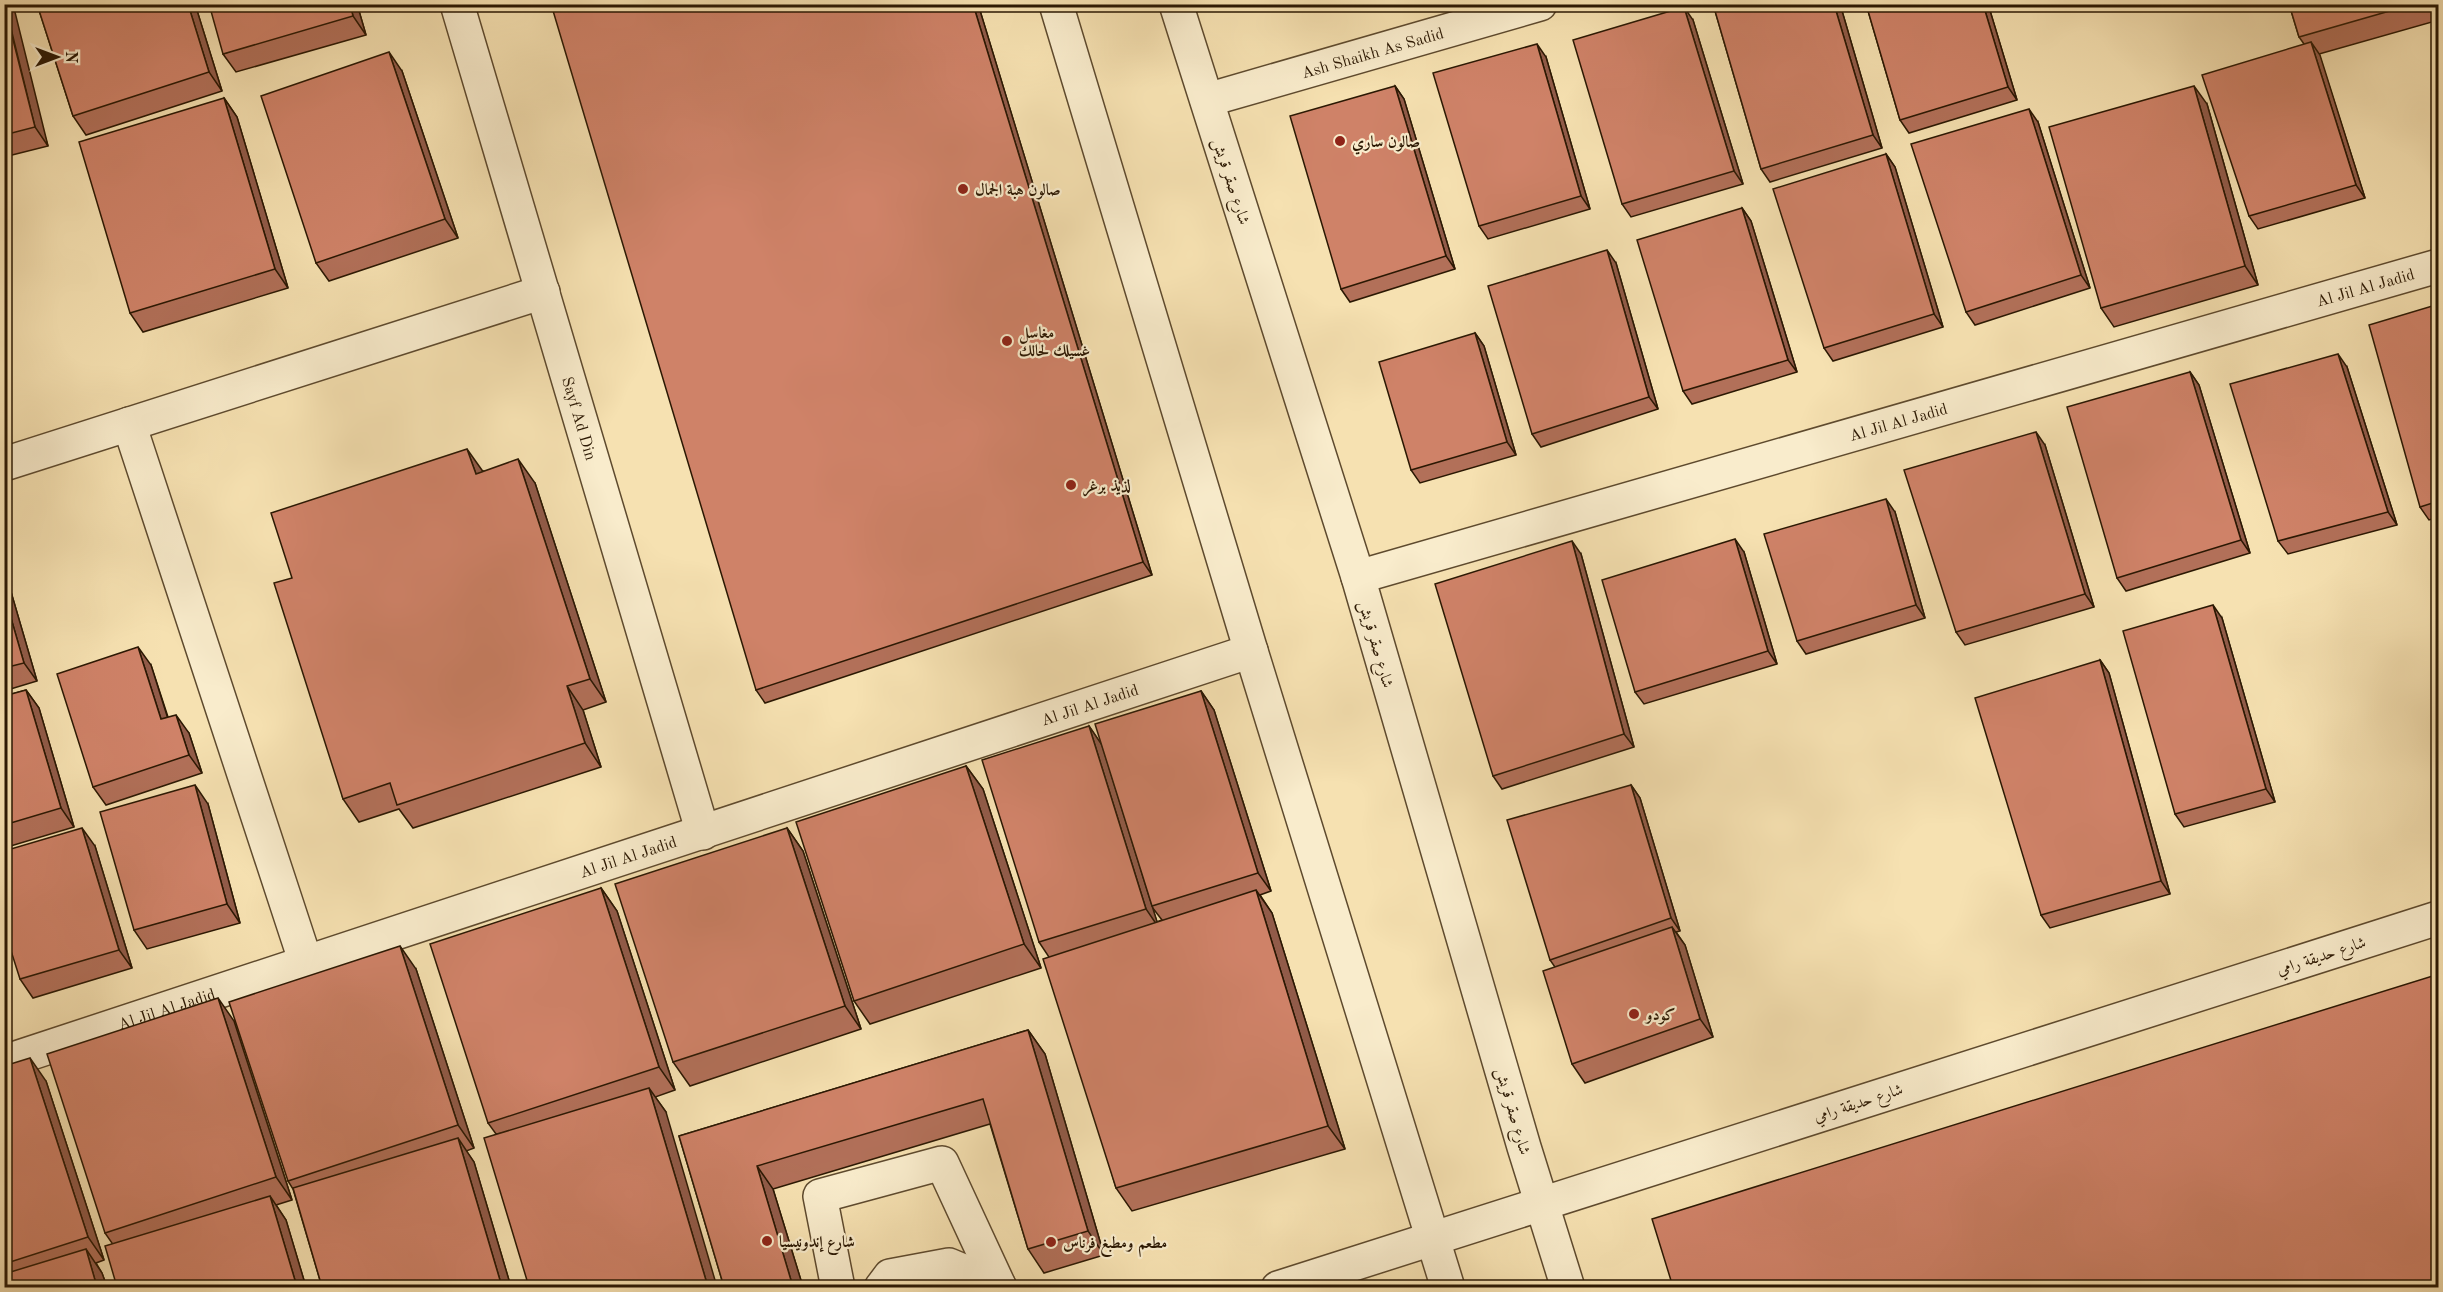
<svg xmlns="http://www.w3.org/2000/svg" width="2443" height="1292" font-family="'Old Standard TT',Amiri,serif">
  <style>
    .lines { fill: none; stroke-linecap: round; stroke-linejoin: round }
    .minor-casing { stroke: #5e4a2e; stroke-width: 36 }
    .minor { stroke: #f9eccc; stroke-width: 33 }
    .wall { fill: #b27059; stroke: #2b1803; stroke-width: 1.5; fill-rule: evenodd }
    .shaded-wall { fill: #915b49; stroke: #2b1803; stroke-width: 1.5 }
    .building { fill: #cf8268; stroke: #2b1803; stroke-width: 1.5 }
    .poi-dot { fill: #8f2418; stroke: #f9eccc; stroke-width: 2 }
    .labels { text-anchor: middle; stroke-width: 4.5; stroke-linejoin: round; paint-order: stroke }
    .street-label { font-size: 16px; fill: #2b1803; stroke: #f9eccc }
    .poi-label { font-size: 16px; font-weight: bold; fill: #2b1803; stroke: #f9eccc; text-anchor: start }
  </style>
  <rect width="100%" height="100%" fill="#f6e1b1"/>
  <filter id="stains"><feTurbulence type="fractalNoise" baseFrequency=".00333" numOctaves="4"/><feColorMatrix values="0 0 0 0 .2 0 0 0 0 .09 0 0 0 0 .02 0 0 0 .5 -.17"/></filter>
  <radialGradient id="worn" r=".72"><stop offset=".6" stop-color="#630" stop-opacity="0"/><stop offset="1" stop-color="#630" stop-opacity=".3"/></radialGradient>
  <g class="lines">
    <!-- minor casing -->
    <g class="minor-casing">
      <g id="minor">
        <path id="s1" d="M 457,4 L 703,833"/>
        <path d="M 1056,4 L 1251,651 L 1448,1288"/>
        <path d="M 1176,4 L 1358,577 L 1524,1147 L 1568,1288"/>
        <path id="s2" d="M 1207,100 L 1540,4"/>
        <path d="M 129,424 L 306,963"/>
        <path d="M 4,464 L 543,292"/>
        <path id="s3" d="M 1358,577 L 2438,266"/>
        <path id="s4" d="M 4,1062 L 1251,651"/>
        <path d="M 838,1288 L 820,1196 L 942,1163 L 1000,1288"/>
        <path d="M 881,1288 L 890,1276 L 949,1265 L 999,1286"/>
        <path d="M 1278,1288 L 2438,918"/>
      </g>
    </g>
    <!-- minor -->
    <use href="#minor" class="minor"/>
  </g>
  <!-- wall -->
  <g class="wall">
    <path d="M 4,4 L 48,146 L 4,157 Z"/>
    <path d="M 37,4 L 195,4 L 222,91 L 86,135 L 73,116 Z"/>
    <path d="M 357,4 L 366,35 L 236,72 L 223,54 Z"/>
    <path d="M 978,4 L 1152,575 L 765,703 L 756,690 Z"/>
    <path d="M 1263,4 L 1284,4 L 1267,10 Z"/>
    <path d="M 1713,4 L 1840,4 L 1882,148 L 1770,182 L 1761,169 Z"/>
    <path d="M 1866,4 L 1988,4 L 2017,100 L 1909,133 L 1900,120 Z"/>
    <path d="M 2289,4 L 2439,4 L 2439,20 L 2319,54 L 2365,198 L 2258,229 L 2249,216 L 2304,44 L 2299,37 Z"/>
    <path d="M 1693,20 L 1743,184 L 1631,217 L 1622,204 Z"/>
    <path d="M 1546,57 L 1590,209 L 1488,239 L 1479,226 Z"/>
    <path d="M 402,71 L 458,238 L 329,281 L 316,263 Z"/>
    <path d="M 1395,86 L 1404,99 L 1455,269 L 1350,302 L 1341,289 Z"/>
    <path d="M 224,98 L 237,117 L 288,288 L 143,332 L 130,313 Z"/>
    <path d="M 2207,104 L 2258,285 L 2114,327 L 2101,308 Z"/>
    <path d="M 2038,122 L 2090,288 L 1975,325 L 1966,312 Z"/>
    <path d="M 1886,154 L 1895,167 L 1943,327 L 1833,361 L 1824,348 Z"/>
    <path d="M 1742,208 L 1751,221 L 1797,372 L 1692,404 L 1683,391 Z"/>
    <path d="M 1616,263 L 1658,409 L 1541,447 L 1532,434 Z"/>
    <path d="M 2439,304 L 2439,517 L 2429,520 L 2420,507 Z"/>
    <path d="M 1475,333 L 1484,346 L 1516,455 L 1420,483 L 1411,470 Z"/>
    <path d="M 2347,367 L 2397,525 L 2288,554 L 2278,541 Z"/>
    <path d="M 2190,372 L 2199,385 L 2250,553 L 2126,591 L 2117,578 Z"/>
    <path d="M 2045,445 L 2094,607 L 1965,645 L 1956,632 Z"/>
    <path d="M 483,471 L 535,483 L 606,702 L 583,710 L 601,767 L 413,828 L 399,809 L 359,822 L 343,799 L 292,578 Z"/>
    <path d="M 1895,512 L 1925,618 L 1806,654 L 1797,641 Z"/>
    <path d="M 1744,552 L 1777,664 L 1644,704 L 1635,692 Z"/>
    <path d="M 1581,554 L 1634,747 L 1502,789 L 1493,776 Z"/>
    <path d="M 4,568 L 37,681 L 4,691 Z"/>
    <path d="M 2222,618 L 2275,802 L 2184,827 L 2175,814 Z"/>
    <path d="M 2100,660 L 2109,673 L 2170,894 L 2050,928 L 2041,915 Z"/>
    <path d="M 151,665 L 168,717 L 189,733 L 202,773 L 106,805 L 93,787 Z"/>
    <path d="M 26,690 L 39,708 L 74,827 L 4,848 L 4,696 Z"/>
    <path d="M 1201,691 L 1214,710 L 1271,891 L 1260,895 L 1272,913 L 1345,1149 L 1132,1211 L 1116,1188 L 1049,957 L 1039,942 L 1089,726 L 1101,744 ZM 1152,907 L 1162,920 L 1157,922 Z"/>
    <path d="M 966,766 L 983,789 L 1041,968 L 870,1024 L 854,1001 Z"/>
    <path d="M 1631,785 L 1640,798 L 1680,931 L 1676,932 L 1685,945 L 1713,1037 L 1585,1083 L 1572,1064 L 1555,967 L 1550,960 Z"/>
    <path d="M 208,804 L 240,923 L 147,949 L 134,930 Z"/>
    <path d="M 787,828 L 803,851 L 861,1029 L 690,1086 L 673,1062 Z"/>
    <path d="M 95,846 L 132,968 L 33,998 L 20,979 Z"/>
    <path d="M 601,888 L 617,911 L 675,1090 L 655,1097 L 666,1112 L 496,1134 L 488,1123 Z"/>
    <path d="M 416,969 L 474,1148 L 466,1151 L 474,1162 L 511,1287 L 322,1287 L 293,1189 L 288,1181 Z"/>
    <path d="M 234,1021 L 292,1200 L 276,1205 L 286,1220 L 306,1287 L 117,1287 L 112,1243 L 105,1233 Z"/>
    <path d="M 1028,1030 L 1045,1054 L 1104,1255 L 1044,1273 L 1028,1249 L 990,1124 L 773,1189 L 803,1287 L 724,1287 L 679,1136 Z"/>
    <path d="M 4,1066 L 46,1081 L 104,1260 L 96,1263 L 102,1273 L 107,1287 L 4,1287 Z"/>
  </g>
  <!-- shaded-wall -->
  <g class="shaded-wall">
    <path d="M 5,4 L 13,4 L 48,146 L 35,127 Z"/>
    <path d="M 188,4 L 195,4 L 222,91 L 209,72 Z"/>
    <path d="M 350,4 L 357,4 L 366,35 L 353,16 Z"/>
    <path d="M 973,4 L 978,4 L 1152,575 L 1143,562 Z"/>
    <path d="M 1834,4 L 1840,4 L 1882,148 L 1873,135 Z"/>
    <path d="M 1983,4 L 1988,4 L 2017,100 L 2008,87 Z"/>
    <path d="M 1684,7 L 1693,20 L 1743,184 L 1734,171 Z"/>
    <path d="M 2311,42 L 2320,55 L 2365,198 L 2356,185 Z"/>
    <path d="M 1537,44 L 1546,57 L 1590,209 L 1581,196 Z"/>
    <path d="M 389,52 L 402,71 L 458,238 L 445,219 Z"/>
    <path d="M 1395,86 L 1404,99 L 1455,269 L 1446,256 Z"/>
    <path d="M 2194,86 L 2207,104 L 2258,285 L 2245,266 Z"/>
    <path d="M 224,98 L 237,117 L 288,288 L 275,269 Z"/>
    <path d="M 2029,109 L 2038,122 L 2090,288 L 2081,275 Z"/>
    <path d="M 1886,154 L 1895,167 L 1943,327 L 1934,314 Z"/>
    <path d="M 1742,208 L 1751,221 L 1797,372 L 1788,360 Z"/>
    <path d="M 1607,250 L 1616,263 L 1658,409 L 1649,397 Z"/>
    <path d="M 1475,333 L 1484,346 L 1516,455 L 1507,442 Z"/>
    <path d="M 2338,354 L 2347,367 L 2397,525 L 2388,512 Z"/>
    <path d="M 2190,372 L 2199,385 L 2250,553 L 2241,540 Z"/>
    <path d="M 2036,432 L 2045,445 L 2094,607 L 2085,594 Z"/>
    <path d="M 467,449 L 484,473 L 476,474 Z"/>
    <path d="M 518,459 L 535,483 L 606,702 L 590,679 Z"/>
    <path d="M 1886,499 L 1895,512 L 1925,618 L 1916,605 Z"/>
    <path d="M 1735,539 L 1744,552 L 1777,664 L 1768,651 Z"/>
    <path d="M 1572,541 L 1581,554 L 1634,747 L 1624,734 Z"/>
    <path d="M 4,568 L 37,681 L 24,663 L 4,594 Z"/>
    <path d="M 2213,605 L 2222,618 L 2275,802 L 2266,789 Z"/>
    <path d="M 138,647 L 151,665 L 174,738 L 161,719 Z"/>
    <path d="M 2100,660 L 2109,673 L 2170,894 L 2161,881 Z"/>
    <path d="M 567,686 L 583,710 L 601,767 L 585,743 Z"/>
    <path d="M 26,690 L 39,708 L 74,827 L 61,808 Z"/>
    <path d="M 1201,691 L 1214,710 L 1271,891 L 1258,873 Z"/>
    <path d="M 176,715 L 189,733 L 202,773 L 189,755 Z"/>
    <path d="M 1089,726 L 1102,745 L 1159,928 L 1146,909 Z"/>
    <path d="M 966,766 L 983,789 L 1041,968 L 1024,944 Z"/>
    <path d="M 195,785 L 208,804 L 240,923 L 227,904 Z"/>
    <path d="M 1631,785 L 1640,798 L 1680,931 L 1671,918 Z"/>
    <path d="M 82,828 L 95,846 L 132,968 L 119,950 Z"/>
    <path d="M 787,828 L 803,851 L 861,1029 L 845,1006 Z"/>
    <path d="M 601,888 L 617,911 L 675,1090 L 659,1067 Z"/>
    <path d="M 1256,890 L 1272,913 L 1345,1149 L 1328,1126 Z"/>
    <path d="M 1672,927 L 1685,945 L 1713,1037 L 1700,1019 Z"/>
    <path d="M 400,946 L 416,969 L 474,1148 L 458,1125 Z"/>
    <path d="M 218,998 L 234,1021 L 292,1200 L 276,1177 Z"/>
    <path d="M 1028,1030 L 1045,1054 L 1104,1255 L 1088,1231 Z"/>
    <path d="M 30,1058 L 46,1081 L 104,1260 L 88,1237 Z"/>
    <path d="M 649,1088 L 666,1112 L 717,1287 L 708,1287 Z"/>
    <path d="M 458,1138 L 474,1162 L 511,1287 L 502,1287 Z"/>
    <path d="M 757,1166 L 773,1189 L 803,1287 L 793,1287 Z"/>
    <path d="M 270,1196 L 286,1220 L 306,1287 L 297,1287 Z"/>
    <path d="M 86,1249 L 102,1273 L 107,1287 L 97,1287 Z"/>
  </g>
  <!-- building -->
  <g class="building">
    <path d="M 4,4 L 35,127 L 4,135 Z"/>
    <path d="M 37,4 L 188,4 L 209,72 L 73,116 Z"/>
    <path d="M 209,4 L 350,4 L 353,16 L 223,54 Z"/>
    <path d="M 551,4 L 973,4 L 1143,562 L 756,690 Z"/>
    <path d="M 1713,4 L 1834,4 L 1873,135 L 1761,169 Z"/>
    <path d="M 1866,4 L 1983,4 L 2008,87 L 1900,120 Z"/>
    <path d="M 2289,4 L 2414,4 L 2299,37 Z"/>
    <path d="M 1684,7 L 1734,171 L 1622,204 L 1573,40 Z"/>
    <path d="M 2311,42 L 2356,185 L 2249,216 L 2202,75 Z"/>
    <path d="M 1537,44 L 1581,196 L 1479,226 L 1433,73 Z"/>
    <path d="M 389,52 L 445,219 L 316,263 L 261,96 Z"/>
    <path d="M 1395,86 L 1446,256 L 1341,289 L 1290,116 Z"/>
    <path d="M 2194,86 L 2245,266 L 2101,308 L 2049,127 Z"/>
    <path d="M 224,98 L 275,269 L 130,313 L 79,142 Z"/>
    <path d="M 2029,109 L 2081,275 L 1966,312 L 1911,144 Z"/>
    <path d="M 1886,154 L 1934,314 L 1824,348 L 1773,189 Z"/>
    <path d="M 1742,208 L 1788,360 L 1683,391 L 1637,240 Z"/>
    <path d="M 1607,250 L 1649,397 L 1532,434 L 1488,286 Z"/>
    <path d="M 2439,304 L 2439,501 L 2420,507 L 2369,325 Z"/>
    <path d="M 1475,333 L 1507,442 L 1411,470 L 1379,362 Z"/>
    <path d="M 2338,354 L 2388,512 L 2278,541 L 2230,384 Z"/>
    <path d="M 2190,372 L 2241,540 L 2117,578 L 2067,407 Z"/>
    <path d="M 2036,432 L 2085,594 L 1956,632 L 1904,470 Z"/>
    <path d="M 467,449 L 476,474 L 518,459 L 590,679 L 567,686 L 585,743 L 397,805 L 390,783 L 343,799 L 274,583 L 292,578 L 271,513 Z"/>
    <path d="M 1886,499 L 1916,605 L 1797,641 L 1764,534 Z"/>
    <path d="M 1735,539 L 1768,651 L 1635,692 L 1602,580 Z"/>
    <path d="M 1572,541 L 1624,734 L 1493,776 L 1435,584 Z"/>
    <path d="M 4,594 L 24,663 L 4,668 Z"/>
    <path d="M 2213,605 L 2266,789 L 2175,814 L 2123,631 Z"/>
    <path d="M 138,647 L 161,719 L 176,715 L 189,755 L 93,787 L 57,674 Z"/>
    <path d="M 2100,660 L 2161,881 L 2041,915 L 1975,698 Z"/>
    <path d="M 26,690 L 61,808 L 4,825 L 4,696 Z"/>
    <path d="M 1201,691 L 1258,873 L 1152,906 L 1095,724 Z"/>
    <path d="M 1089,726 L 1146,909 L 1039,942 L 982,760 Z"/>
    <path d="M 966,766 L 1024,944 L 854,1001 L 796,822 Z"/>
    <path d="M 195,785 L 227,904 L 134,930 L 100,812 Z"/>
    <path d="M 1631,785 L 1671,918 L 1550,960 L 1507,820 Z"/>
    <path d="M 82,828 L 119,950 L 20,979 L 4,929 L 4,851 Z"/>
    <path d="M 787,828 L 845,1006 L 673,1062 L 615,884 Z"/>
    <path d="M 601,888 L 659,1067 L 488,1123 L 430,944 Z"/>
    <path d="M 1256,890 L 1328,1126 L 1116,1188 L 1043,959 Z"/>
    <path d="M 1672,927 L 1700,1019 L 1572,1064 L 1543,971 Z"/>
    <path d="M 400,946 L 458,1125 L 288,1181 L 229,1002 Z"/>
    <path d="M 2439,974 L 2439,1287 L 1673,1287 L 1652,1219 Z"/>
    <path d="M 218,998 L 276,1177 L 105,1233 L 47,1054 Z"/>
    <path d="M 1028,1030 L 1088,1231 L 1028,1249 L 983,1099 L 757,1166 L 793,1287 L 724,1287 L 679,1136 Z"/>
    <path d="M 30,1058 L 88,1237 L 4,1264 L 4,1066 Z"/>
    <path d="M 649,1088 L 708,1287 L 529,1287 L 484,1138 Z"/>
    <path d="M 458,1138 L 502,1287 L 322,1287 L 293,1188 Z"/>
    <path d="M 270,1196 L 297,1287 L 117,1287 L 105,1246 Z"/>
    <path d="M 86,1249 L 97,1287 L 4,1287 L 4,1274 Z"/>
  </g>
  <!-- markers -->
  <g class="poi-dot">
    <circle cx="1340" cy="141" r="6"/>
    <circle cx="963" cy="189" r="6"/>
    <circle cx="1007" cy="341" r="6"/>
    <circle cx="1071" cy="485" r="6"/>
    <circle cx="1634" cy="1014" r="6"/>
    <circle cx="767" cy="1241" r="6"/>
    <circle cx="1051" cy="1242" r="6"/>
  </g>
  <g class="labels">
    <!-- street labels -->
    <g class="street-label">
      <text dy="6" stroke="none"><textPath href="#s2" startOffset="172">Ash Shaikh As Sadid</textPath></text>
      <text transform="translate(1232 181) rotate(72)" y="6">شارع صقر قريش</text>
      <text dy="6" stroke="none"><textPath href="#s3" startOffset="1048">Al Jil Al Jadid</textPath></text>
      <text dy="6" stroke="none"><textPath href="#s1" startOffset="432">Sayf Ad Din</textPath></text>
      <text dy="6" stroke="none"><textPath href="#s3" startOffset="562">Al Jil Al Jadid</textPath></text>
      <text transform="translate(1377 644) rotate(74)" y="6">شارع صقر قريش</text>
      <text dy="6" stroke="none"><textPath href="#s4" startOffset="1143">Al Jil Al Jadid</textPath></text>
      <text dy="6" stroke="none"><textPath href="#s4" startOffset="657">Al Jil Al Jadid</textPath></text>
      <text transform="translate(2321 955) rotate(-18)" y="6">شارع حديقة رامي</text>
      <text dy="6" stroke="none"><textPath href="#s4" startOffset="171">Al Jil Al Jadid</textPath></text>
      <text transform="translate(1858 1102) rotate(-18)" y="6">شارع حديقة رامي</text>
      <text transform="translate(1514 1111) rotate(74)" y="6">شارع صقر قريش</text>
    </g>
    <!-- poi labels -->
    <g class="poi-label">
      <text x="1352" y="147">صالون ساري</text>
      <text x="975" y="195">صالون هبة الجمال</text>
      <text x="1019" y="338">مغاسل<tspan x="1019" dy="18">غسيلك لحالك</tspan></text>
      <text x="1083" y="491">لذيذ برغر</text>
      <text x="1646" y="1020">كودو</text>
      <text x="779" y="1247">شارع إندونيسيا</text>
      <text x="1063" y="1248">مطعم ومطبغ فرناس</text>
    </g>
  </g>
  <!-- margin -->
  <rect width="2443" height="1292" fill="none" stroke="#f6e1b1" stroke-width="24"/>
  <rect x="6" y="6" width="2431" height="1280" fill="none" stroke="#2b1803" stroke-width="3"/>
  <rect x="12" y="12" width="2419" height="1268" fill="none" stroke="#2b1803" stroke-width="1.5"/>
  <!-- north arrow -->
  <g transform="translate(57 57) rotate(90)" stroke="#f9eccc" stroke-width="4.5" paint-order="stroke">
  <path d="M0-4.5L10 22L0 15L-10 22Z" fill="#2b1803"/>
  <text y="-9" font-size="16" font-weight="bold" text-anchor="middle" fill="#2b1803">N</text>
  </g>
  <rect width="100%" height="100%" filter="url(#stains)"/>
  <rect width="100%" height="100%" fill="url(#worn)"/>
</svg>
